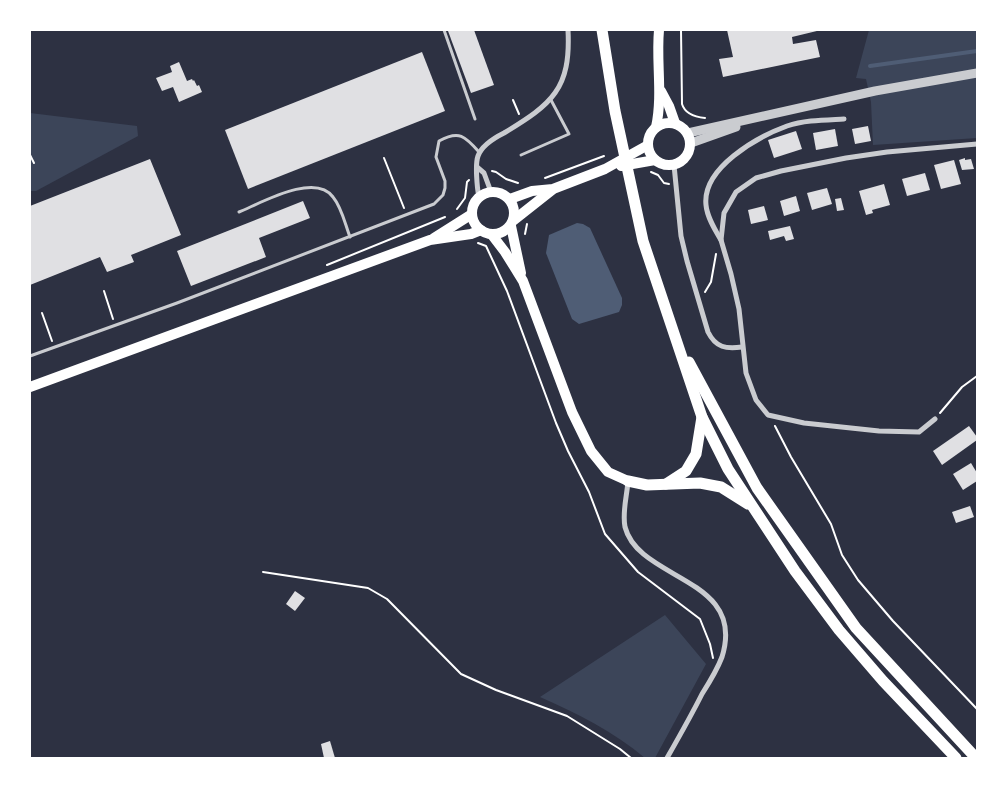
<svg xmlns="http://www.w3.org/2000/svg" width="1007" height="788" font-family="'Sofia Sans Condensed',sans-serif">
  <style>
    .green { fill: #3c4559 }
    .water { fill: #4f5d75 }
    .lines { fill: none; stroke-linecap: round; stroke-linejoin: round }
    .stream { stroke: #4f5d75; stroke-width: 4 }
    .building { fill: #e0e0e3 }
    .path { stroke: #fff; stroke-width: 2 }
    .service { stroke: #caccd0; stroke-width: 3 }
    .minor { stroke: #caccd0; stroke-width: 5 }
    .tertiary { stroke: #caccd0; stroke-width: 9 }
    .secondary { stroke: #fff; stroke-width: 10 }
    .trunk { stroke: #fff; stroke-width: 11 }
  </style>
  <rect width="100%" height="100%" fill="#2d3142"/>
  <!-- green -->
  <g class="green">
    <path d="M 869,30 L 977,30 L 977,138 L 873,145 L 871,102 L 866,79 L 856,78 Z"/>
    <path d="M 30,113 L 137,126 L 138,136 L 36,191 L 30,191 Z"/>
    <path d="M 665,615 L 706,664 L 655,758 L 645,758 C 614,732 577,713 540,697 Z"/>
  </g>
  <!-- water -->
  <path class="water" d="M 577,223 L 583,224 L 590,228 L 622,298 L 622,305 L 619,312 L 579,324 L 572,319 L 546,253 L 549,235 Z"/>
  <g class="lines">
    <!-- stream -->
    <path class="stream" d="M 870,66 L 977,51"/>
  </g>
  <!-- building -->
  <g class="building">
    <path d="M 451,30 L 474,30 L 494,85 L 471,93 L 448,31 Z"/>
    <path d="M 727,30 L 821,30 L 792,37 L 793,44 L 816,40 L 820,57 L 723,77 L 719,59 L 733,57 Z"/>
    <path d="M 422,52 L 445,111 L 248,189 L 225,130 Z"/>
    <path d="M 179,62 L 187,81 L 192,79 L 193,81 L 194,80 L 197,86 L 199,85 L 202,92 L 179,102 L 173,87 L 162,91 L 156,78 L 172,72 L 170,66 Z"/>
    <path d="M 868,126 L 871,141 L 855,144 L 852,129 Z"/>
    <path d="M 835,129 L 838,146 L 816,150 L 813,133 Z"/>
    <path d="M 796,131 L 802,149 L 774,158 L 768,140 Z"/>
    <path d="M 965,158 L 965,160 L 971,159 L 974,169 L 962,170 L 959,160 Z"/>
    <path d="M 150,159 L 181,235 L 131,255 L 134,262 L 107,272 L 100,257 L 30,285 L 30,206 Z"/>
    <path d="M 954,160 L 961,184 L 941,189 L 934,165 Z"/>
    <path d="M 925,173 L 930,190 L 907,196 L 902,179 Z"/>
    <path d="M 884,184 L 890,205 L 872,210 L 873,213 L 866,215 L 859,191 Z"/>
    <path d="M 827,188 L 832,204 L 812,210 L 807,193 Z"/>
    <path d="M 796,196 L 800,211 L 784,216 L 780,201 Z"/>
    <path d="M 841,198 L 844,210 L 837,211 L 835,199 Z"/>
    <path d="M 303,201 L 310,218 L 259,238 L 266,257 L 191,286 L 177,251 Z"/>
    <path d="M 764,206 L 768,220 L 751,224 L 748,210 Z"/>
    <path d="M 790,226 L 794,239 L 786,241 L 784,236 L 770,240 L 768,231 Z"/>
    <path d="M 969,426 L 977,437 L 977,440 L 942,465 L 933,451 Z"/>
    <path d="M 971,463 L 977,473 L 977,481 L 963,490 L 953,474 Z"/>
    <path d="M 970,506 L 974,517 L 956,523 L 952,512 Z"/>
    <path d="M 295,591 L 305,598 L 295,611 L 286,604 Z"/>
    <path d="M 330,741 L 335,758 L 324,758 L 321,744 Z"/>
  </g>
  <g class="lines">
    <!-- path -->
    <g class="path">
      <path d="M 681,30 L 682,104 C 685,114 695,117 705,118"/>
      <path d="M 513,100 L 519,114"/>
      <path d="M 30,155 L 34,163"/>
      <path d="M 384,158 L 404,208"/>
      <path d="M 492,171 L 496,172 L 506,179 L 518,183"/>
      <path d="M 651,172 L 658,175 L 664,183 L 669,184"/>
      <path d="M 545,178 L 604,156"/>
      <path d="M 457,209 L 465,198 L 467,182 L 469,180"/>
      <path d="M 525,234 L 527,224"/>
      <path d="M 478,243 L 486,246 L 507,291 L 556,423 L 568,451 L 589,492 L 605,534 L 638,572 L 700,619 L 710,644 L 713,658"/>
      <path d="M 327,265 L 445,217"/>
      <path d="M 104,291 L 113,319"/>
      <path d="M 705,292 L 711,282 L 716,254"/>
      <path d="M 42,313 L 52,341"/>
      <path d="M 940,413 L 962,387 L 977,376"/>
      <path d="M 775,426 L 791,457 L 831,524 L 842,555 L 858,580 L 893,621 L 977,709"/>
      <path d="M 263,572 L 368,588 L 387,599 L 461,674 L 496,690 L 567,716 L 620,749 L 631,758"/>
    </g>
    <!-- service -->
    <g class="service">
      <path d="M 444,30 L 475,119"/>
      <path d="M 521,155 L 569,134 L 551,100"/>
      <path d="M 239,212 C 261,203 315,172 333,197 C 342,208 345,224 350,237"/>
      <path d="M 30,356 L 177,303 L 434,204 L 443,195 L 445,188 L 445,181 L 436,157 L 439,141 C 459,130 465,136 479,152"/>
    </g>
    <!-- minor -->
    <g class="minor">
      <path d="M 674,165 L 681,236 L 687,261 L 708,332 C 716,348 726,349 742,347"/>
      <path d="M 477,167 L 484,173 L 491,192"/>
      <path d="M 479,197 C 477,188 475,164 478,156 C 482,145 494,138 504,133 C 552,104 571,89 568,30"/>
      <path d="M 721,240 C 715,230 707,217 706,205 C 702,168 757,137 787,126 C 805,120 825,120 844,119"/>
      <path d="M 935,419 L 919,432 L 879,431 L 804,423 L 768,415 L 756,400 L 746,373 L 739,309 L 731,274 L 721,240 L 724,213 L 736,192 L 756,178 L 781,171 L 846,158 L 887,152 L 977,144"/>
      <path d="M 628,481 C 627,496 622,512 625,527 C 639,581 747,577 722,657 C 717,670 709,683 702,694 C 691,716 679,737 667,758"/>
    </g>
    <!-- tertiary -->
    <g class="tertiary">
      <path d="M 688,133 L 875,91 L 977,73"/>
      <path d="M 691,143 L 736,127"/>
    </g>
    <!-- secondary -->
    <g class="secondary">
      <path d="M 661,91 L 669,106 L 675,123"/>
      <circle cx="669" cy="144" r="21"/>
      <path d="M 656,127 C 663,95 656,62 659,30"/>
      <path d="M 621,166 L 655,160"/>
      <circle cx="493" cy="213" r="21"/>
      <path d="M 510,199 L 532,191 L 553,189 L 605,169 L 648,145"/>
      <path d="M 514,220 L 552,190"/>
      <path d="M 511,226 L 521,273"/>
      <path d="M 492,235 L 505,252 L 523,281 L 572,412 L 591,451 L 608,472 L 628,481"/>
      <path d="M 434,238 L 472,214"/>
      <path d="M 30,387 L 430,240 L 471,234 L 481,230"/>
    </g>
    <!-- trunk -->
    <g class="trunk">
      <path d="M 602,30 L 615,111 L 643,241 L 702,417 L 728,469 L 795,571 L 839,630 L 883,681 L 956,758"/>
      <path d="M 689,362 L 757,488 L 856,628 L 976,758"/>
      <path d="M 628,481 L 647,485 L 700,483 L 721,487 L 748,504"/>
      <path d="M 666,484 L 686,471 L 696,454 L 702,417"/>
    </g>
  </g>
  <!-- border -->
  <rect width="1007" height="788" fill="none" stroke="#ffffff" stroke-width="62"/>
</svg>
